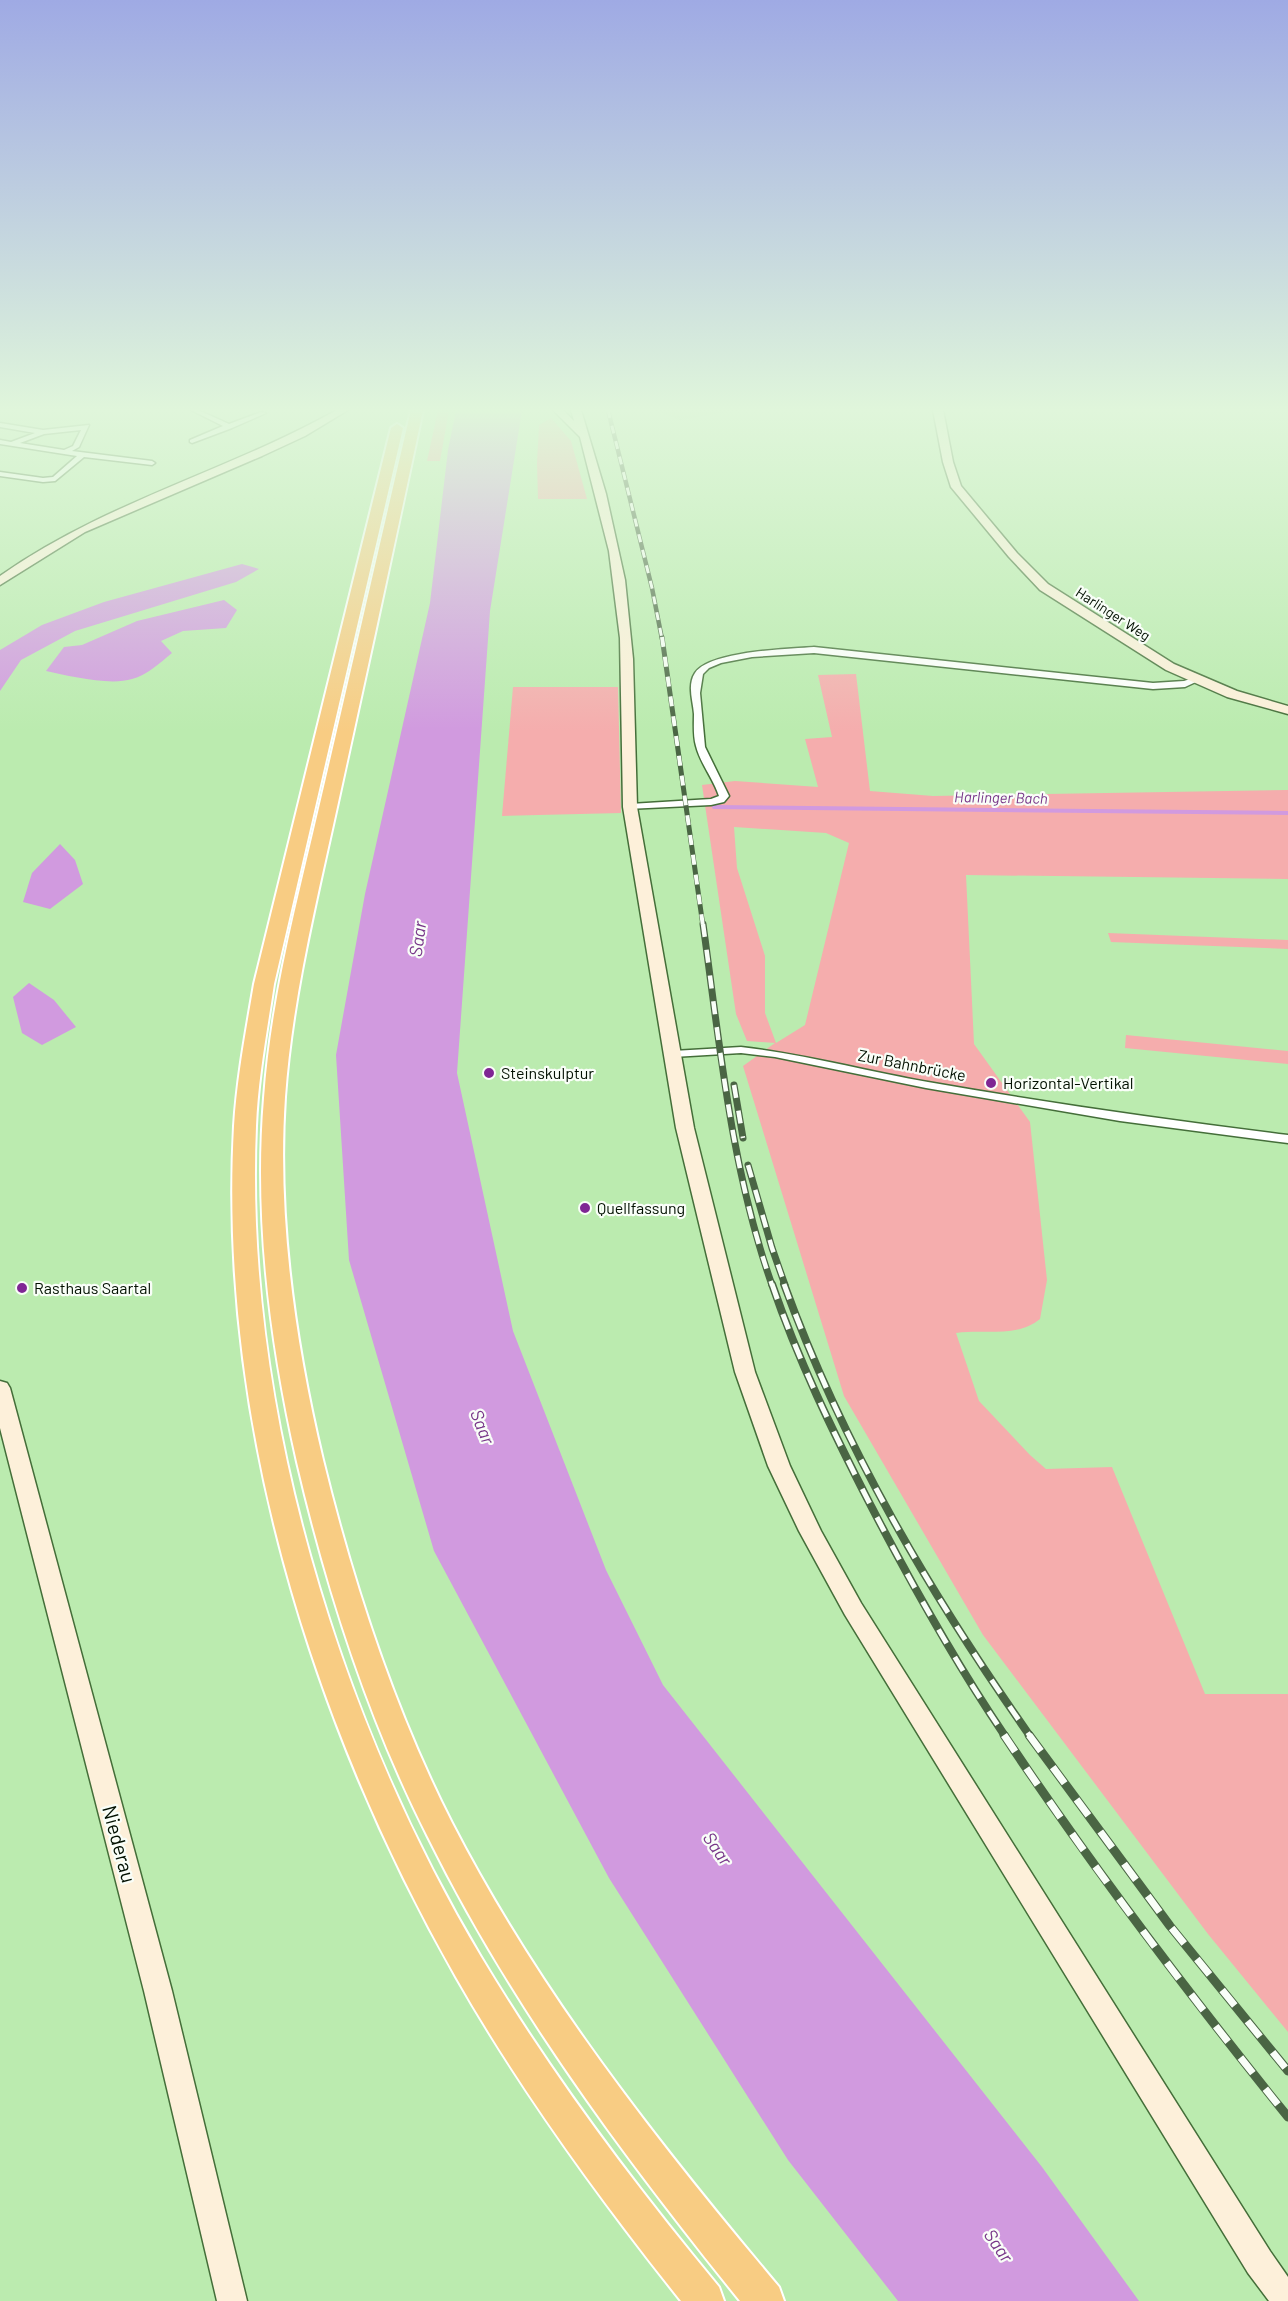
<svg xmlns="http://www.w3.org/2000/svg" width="1288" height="2301" font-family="Barlow,sans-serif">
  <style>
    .built { fill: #abde9e }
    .green { fill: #f5adad; fill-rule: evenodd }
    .water { fill: #d19adf }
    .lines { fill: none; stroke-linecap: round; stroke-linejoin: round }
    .stream { stroke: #d19adf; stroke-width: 4 }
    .street-casing { stroke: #446e39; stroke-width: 3 }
    .secondary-casing { stroke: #446e39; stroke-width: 3 }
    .highway-casing { stroke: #fff; stroke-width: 4 }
    .street { fill: #fff; fill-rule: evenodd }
    .secondary { fill: #fdf0da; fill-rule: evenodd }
    .highway { fill: #f8cc83; fill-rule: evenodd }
    .rail-far4-casing { stroke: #4a6544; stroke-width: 4.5 }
    .rail-far3-casing { stroke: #4a6544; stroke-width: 5 }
    .rail-far2-casing { stroke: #4a6544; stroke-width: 7 }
    .rail-far1-casing { stroke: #4a6544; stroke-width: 8 }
    .rail-casing { stroke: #4a6544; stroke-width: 9 }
    .rail-far4 { stroke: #f9fef8; stroke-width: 3; stroke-dasharray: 8; stroke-linecap: butt }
    .rail-far3 { stroke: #f9fef8; stroke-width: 4; stroke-dasharray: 10; stroke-linecap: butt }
    .rail-far2 { stroke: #f9fef8; stroke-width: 4.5; stroke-dasharray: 13; stroke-linecap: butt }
    .rail-far1 { stroke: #f9fef8; stroke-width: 5; stroke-dasharray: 16; stroke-linecap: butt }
    .rail { stroke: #f9fef8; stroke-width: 7; stroke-dasharray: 20; stroke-linecap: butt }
    .poi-dot { fill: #7f2694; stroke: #f9fef8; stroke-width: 2 }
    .labels { text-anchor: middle; stroke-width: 4.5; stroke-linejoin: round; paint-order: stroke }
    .far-street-label { font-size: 14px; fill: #021000; stroke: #f9fef8 }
    .far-water-label { font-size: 15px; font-style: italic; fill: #783789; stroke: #f9fef8 }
    .street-label { font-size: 16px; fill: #021000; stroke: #f9fef8 }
    .poi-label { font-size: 16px; fill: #021000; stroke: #f9fef8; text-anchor: start }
    .water-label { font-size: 18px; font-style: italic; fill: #783789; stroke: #f9fef8 }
    .near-street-label { font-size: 20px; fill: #021000; stroke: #f9fef8 }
  </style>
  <rect width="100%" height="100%" fill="#bbebaf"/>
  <!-- built -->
  <path class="built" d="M 654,410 L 739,410 L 680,420 Z"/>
  <!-- green -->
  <g class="green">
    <path d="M 438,410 L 449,410 L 440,461 L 427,461 Z"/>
    <path d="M 551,418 L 571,441 L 587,499 L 538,499 L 537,463 L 539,425 Z"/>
    <path d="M 856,674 L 870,791 L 933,796 L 1288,790 L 1288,879 L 966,875 L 974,1044 L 1030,1122 L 1047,1280 L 1040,1319 C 1017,1338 984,1329 956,1333 L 979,1401 L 1030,1455 L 1046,1469 L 1112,1467 L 1205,1694 L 1288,1694 L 1288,2032 L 1208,1934 L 983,1635 L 844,1396 L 743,1066 L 775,1043 L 747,1041 L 736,1014 L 702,785 L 735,781 L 818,787 L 805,739 L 832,737 L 818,675 ZM 734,827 L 826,833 L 849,843 L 805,1025 L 776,1043 L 765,1013 L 765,956 L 737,868 Z"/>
    <path d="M 513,687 L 618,687 L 621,813 L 502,816 Z"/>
    <path d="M 1108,933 L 1288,940 L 1288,949 L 1111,942 Z"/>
    <path d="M 1126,1035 L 1288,1051 L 1288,1064 L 1125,1048 Z"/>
  </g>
  <!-- water -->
  <g class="water">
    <path d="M 456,410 L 522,410 L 490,611 L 457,1073 L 513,1331 L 606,1570 L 663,1685 L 1042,2167 L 1139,2301 L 898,2301 L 788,2160 L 609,1878 L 434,1551 L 349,1260 L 336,1055 L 365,894 L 430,603 L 448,450 Z"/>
    <path d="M 242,564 L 259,569 L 236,582 L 75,631 L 21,660 L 0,691 L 0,650 L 42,625 L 104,602 Z"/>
    <path d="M 224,600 L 237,610 L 226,628 L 183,631 L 161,641 L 172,653 C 160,663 147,675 132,679 C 110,686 69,676 46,671 L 64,647 L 82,645 L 137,621 Z"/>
    <path d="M 60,844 L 75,860 L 83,884 L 50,909 L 23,902 L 32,873 Z"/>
    <path d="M 29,983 L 54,1000 L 76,1027 L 42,1045 L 22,1033 L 13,997 Z"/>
  </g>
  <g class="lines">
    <!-- stream -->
    <path class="stream" d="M 714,807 L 1288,813"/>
    <!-- street casing -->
    <g class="street-casing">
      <g id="street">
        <path d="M 191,410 L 198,410 L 229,424 L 261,412 L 266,413 L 232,428 L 192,443 L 190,442 L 190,440 L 223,426 Z"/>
        <path d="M 0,423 L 43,430 L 89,425 L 79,447 L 72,451 L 152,461 L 155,463 L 152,465 L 84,457 L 55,481 L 43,482 L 0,476 L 0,472 L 43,478 L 53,477 L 77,456 L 0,444 L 0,440 L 11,442 L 35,433 L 0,427 ZM 81,430 L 73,446 L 64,450 L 20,443 L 44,434 Z"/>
        <path d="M 814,647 L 1153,683 L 1184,681 L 1196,677 L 1200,680 L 1185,687 L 1153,689 L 814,653 L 752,657 L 721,663 L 709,668 L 703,674 L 700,693 L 705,747 L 729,796 L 724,802 L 711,805 L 627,809 L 625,807 L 630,804 L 711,799 L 719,796 C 713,778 700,763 696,746 C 693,736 694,724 694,714 C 693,701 687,685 695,673 C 709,651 788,649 814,647 Z"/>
        <path d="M 741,1047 C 804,1054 866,1071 928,1082 C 1048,1103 1168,1120 1288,1135 L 1288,1143 L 1120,1121 L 926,1088 L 775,1057 L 741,1053 L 673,1057 L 667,1054 L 673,1051 Z"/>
      </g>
    </g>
    <!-- secondary casing -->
    <g class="secondary-casing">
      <g id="secondary">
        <path d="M 337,410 L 348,410 L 305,436 L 262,456 L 85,532 L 0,585 L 0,576 C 105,502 226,472 337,410 Z"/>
        <path d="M 553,410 L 563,410 L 574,421 L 571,410 L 581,410 L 606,494 L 625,580 L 633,659 L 637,807 L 694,1128 L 755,1372 L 790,1466 L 821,1531 L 861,1603 L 1270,2251 L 1288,2277 L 1288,2301 L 1269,2301 L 1248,2273 L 845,1615 L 799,1531 L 768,1466 L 735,1372 L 676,1128 L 623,807 L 620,638 L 609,551 L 580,437 Z"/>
        <path d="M 933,410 L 943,410 L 953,462 L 961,486 L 1017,553 L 1048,584 L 1174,664 L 1237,691 L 1288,706 L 1288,714 L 1227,697 L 1166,670 L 1040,590 L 1009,557 L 951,487 L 943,462 Z"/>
        <path d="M 0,1381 L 7,1383 L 10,1388 L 172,1991 L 247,2301 L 217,2301 L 144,1991 L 0,1428 Z"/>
      </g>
    </g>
    <!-- highway casing -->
    <g class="highway-casing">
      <g id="highway">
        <path d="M 411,410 L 423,410 C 395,542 366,675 337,807 C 316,903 292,999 285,1097 C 277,1218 295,1342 323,1460 C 353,1583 394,1709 452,1823 C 539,1992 657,2142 779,2287 L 784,2301 L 740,2301 C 623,2156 511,2005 428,1837 C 368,1719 327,1590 297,1462 C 270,1343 254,1219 264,1098 C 271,999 297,903 319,808 C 350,675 380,543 411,410 Z"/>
        <path d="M 397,424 L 403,428 L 274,984 C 267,1031 258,1078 256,1126 C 244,1406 338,1717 481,1957 C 551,2074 632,2182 719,2287 L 724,2301 L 681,2301 C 599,2198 521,2091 456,1977 C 312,1724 218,1419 234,1126 C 237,1078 246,1031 254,984 L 391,428 Z"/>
      </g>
    </g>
    <!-- street -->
    <use href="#street" class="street"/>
    <!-- secondary -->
    <use href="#secondary" class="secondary"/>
    <!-- highway -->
    <use href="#highway" class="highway"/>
    <!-- rail-far4 casing -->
    <g class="rail-far4-casing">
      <path id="rail-far4" d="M 608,410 L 652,588 L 662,639"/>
    </g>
    <!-- rail-far3 casing -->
    <g class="rail-far3-casing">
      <path id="rail-far3" d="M 662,637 L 703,926"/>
    </g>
    <!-- rail-far2 casing -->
    <g class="rail-far2-casing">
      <g id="rail-far2">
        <path d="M 703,924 C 720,1046 731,1169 772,1285"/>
        <path d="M 734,1085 L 743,1138"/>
        <path d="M 748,1165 L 772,1248 L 785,1285"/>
      </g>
    </g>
    <!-- rail-far1 casing -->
    <g class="rail-far1-casing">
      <g id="rail-far1">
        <path d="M 772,1284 C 798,1360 833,1432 870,1504 C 911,1583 955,1662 1005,1736"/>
        <path d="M 784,1284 C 843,1446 931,1595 1030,1736"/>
      </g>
    </g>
    <!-- rail casing -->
    <g class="rail-casing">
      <g id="rail">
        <path d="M 1004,1735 C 1092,1867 1188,1993 1288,2117"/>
        <path d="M 1029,1735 L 1170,1926 L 1288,2071"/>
      </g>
    </g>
    <!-- rail-far4 -->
    <use href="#rail-far4" class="rail-far4"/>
    <!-- rail-far3 -->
    <use href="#rail-far3" class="rail-far3"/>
    <!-- rail-far2 -->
    <use href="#rail-far2" class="rail-far2"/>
    <!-- rail-far1 -->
    <use href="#rail-far1" class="rail-far1"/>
    <!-- rail -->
    <use href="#rail" class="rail"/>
  </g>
  <!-- sky -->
  <linearGradient id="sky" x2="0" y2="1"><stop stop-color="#9faae4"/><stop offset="0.56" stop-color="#e0f6db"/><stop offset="1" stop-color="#e0f6db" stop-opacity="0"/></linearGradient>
  <rect width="1288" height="732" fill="url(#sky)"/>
  <!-- markers -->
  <g class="poi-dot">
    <circle cx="489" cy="1073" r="6"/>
    <circle cx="991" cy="1083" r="6"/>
    <circle cx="585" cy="1208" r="6"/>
    <circle cx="22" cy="1288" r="6"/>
  </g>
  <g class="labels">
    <!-- far-street labels -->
    <g class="far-street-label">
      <text transform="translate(1113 614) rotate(33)" y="5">Harlinger Weg</text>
    </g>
    <!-- far-water labels -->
    <g class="far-water-label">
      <text transform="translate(1001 798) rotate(1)" y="5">Harlinger Bach</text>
    </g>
    <!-- street labels -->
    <g class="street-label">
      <text transform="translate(912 1065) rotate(11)" y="6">Zur Bahnbrücke</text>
    </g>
    <!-- poi labels -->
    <g class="poi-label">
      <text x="501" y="1079">Steinskulptur</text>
      <text x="1003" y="1089">Horizontal-Vertikal</text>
      <text x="597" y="1214">Quellfassung</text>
      <text x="34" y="1294">Rasthaus Saartal</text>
    </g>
    <!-- water labels -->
    <g class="water-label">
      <text transform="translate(418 939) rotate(-82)" y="6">Saar</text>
      <text transform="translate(482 1427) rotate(68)" y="6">Saar</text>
      <text transform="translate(717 1849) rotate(55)" y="6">Saar</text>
      <text transform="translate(998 2246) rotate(55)" y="6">Saar</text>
    </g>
    <!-- near-street labels -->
    <g class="near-street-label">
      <text transform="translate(119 1844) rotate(75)" y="7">Niederau</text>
    </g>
  </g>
</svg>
